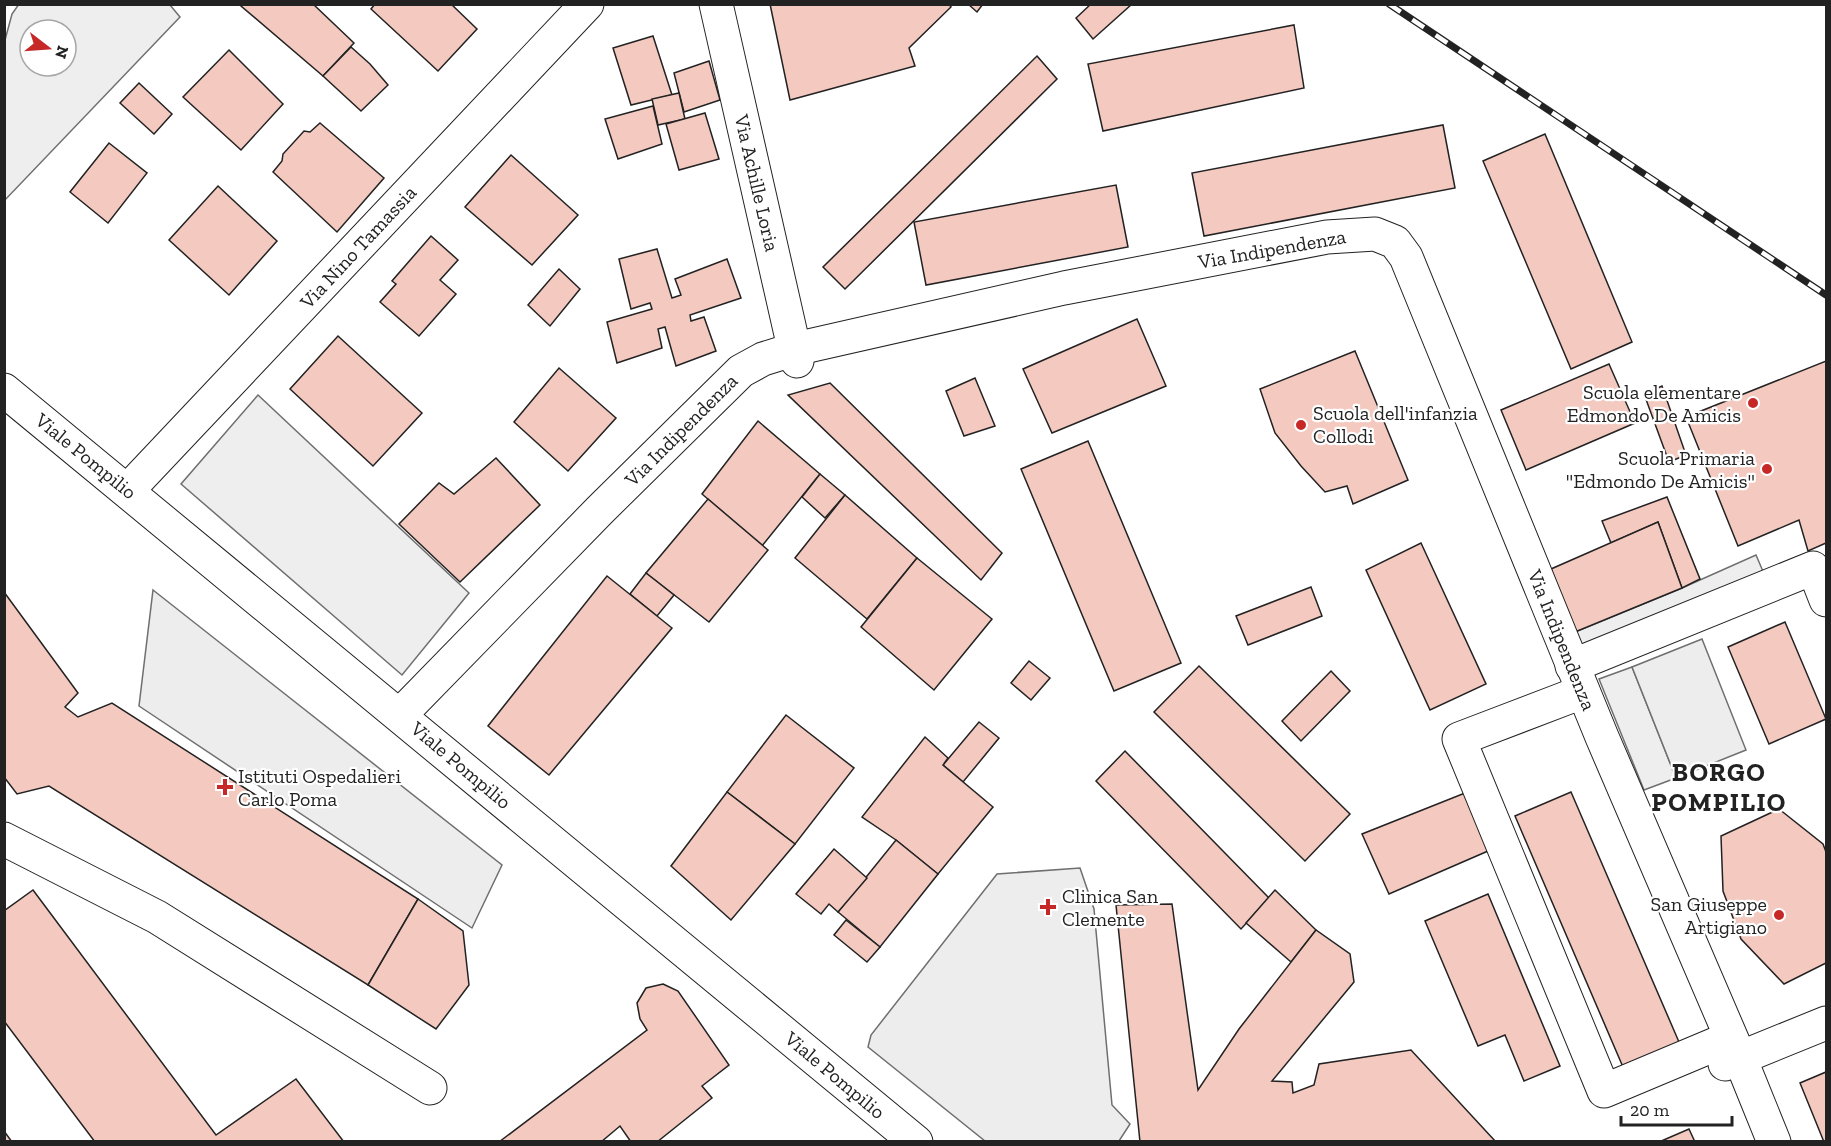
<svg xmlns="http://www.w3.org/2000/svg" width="1831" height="1146" font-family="'Zilla Slab',serif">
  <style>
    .green { fill: #eee; stroke: #6f6f6f; stroke-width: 1.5; fill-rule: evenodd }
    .parking { fill: #ededed; stroke: #6f6f6f; stroke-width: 1.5 }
    .building { fill: #f3c9c0; stroke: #222; stroke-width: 1.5 }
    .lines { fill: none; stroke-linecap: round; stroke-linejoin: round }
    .minor-casing { stroke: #222; stroke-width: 35 }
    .minor { stroke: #fff; stroke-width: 33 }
    .rail-casing { stroke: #222; stroke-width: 7 }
    .rail { stroke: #fff; stroke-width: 4.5; stroke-dasharray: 14; stroke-linecap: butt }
    .poi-dot { fill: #c62828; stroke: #fff; stroke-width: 2 }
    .labels { text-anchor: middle; stroke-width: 4.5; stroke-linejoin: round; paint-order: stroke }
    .street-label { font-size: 20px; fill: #222; stroke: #fff }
    .poi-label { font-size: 20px; fill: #222; stroke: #fff; text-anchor: end }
    .district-label { font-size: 26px; font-weight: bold; letter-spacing: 1.5px; fill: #222; stroke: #fff }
  </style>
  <rect width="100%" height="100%" fill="#fff"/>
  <!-- green -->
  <g class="green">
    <path d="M 19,4 L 170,5 L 180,17 L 5,200 L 5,40 L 12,14 ZM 30,30 L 66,30 L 66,66 L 30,66 Z"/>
    <path d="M 258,395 L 469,593 L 402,675 L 181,484 Z"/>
    <path d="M 1756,555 L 1774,597 L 1591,675 L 1575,632 L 1682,588 Z"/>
    <path d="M 1632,667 L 1676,778 L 1644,790 L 1599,679 Z"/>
  </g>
  <!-- parking -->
  <g class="parking">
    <path d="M 153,590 L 502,865 L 472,928 L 139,706 Z"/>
    <path d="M 1702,639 L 1746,750 L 1676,778 L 1632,667 Z"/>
    <path d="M 1080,868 L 1094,909 L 1112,1105 L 1130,1124 L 1119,1141 L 985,1141 L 868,1047 L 871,1035 L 997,874 Z"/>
  </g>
  <!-- building -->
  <g class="building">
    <path d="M 242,4 L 313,4 L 354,43 L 323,76 L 241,6 Z"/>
    <path d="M 375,4 L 451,4 L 477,29 L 438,71 L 371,9 Z"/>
    <path d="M 770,4 L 949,4 L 951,7 L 909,48 L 915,66 L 790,100 Z"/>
    <path d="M 968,4 L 983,4 L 977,12 Z"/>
    <path d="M 1091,4 L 1132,4 L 1093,39 L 1076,18 Z"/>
    <path d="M 1294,25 L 1304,88 L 1103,131 L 1088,64 Z"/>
    <path d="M 653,36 L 672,95 L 631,105 L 613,48 Z"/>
    <path d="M 351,47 L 370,64 L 388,85 L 361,111 L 323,76 Z"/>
    <path d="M 229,50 L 283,104 L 241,150 L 183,97 Z"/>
    <path d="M 1037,56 L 1057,79 L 845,289 L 823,267 Z"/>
    <path d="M 709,61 L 720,100 L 684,112 L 674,73 Z"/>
    <path d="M 139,83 L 172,114 L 154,134 L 120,103 Z"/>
    <path d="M 679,93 L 685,119 L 658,125 L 652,99 Z"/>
    <path d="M 653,106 L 662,144 L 618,159 L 605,119 Z"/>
    <path d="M 705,113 L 719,159 L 679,170 L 666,124 Z"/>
    <path d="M 320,123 L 384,178 L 337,232 L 273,172 L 282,161 L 283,154 L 304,131 L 310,132 Z"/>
    <path d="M 1443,125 L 1455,188 L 1204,236 L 1192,173 Z"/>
    <path d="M 1545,134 L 1632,342 L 1571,369 L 1483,161 Z"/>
    <path d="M 109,143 L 147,173 L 108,223 L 70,192 Z"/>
    <path d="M 511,155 L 578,215 L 532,265 L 465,207 Z"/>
    <path d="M 1116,185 L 1128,247 L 926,285 L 914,222 Z"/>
    <path d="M 218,186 L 277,241 L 229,295 L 169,240 Z"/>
    <path d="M 431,236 L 458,260 L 440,280 L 456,294 L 419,336 L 380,302 L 396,284 L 392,281 Z"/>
    <path d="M 657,249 L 672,298 L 681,295 L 675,279 L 727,259 L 741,298 L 690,315 L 691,321 L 704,317 L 716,351 L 676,366 L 665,327 L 658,329 L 662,348 L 617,363 L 607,322 L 652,309 L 650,303 L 631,309 L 619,259 Z"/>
    <path d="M 559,269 L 580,289 L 550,326 L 528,305 Z"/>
    <path d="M 1137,319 L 1166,386 L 1052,433 L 1023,369 Z"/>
    <path d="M 338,336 L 422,413 L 373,466 L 290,389 Z"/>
    <path d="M 1355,351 L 1408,480 L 1353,504 L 1347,486 L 1325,492 L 1301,466 L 1275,433 L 1260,389 Z"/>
    <path d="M 1826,361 L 1826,543 L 1808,551 L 1799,520 L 1738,546 L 1686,417 Z"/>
    <path d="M 1609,364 L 1635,423 L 1526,470 L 1501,410 Z"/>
    <path d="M 559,368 L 616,418 L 568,471 L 514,422 Z"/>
    <path d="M 975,378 L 995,426 L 964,436 L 946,391 Z"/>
    <path d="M 830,383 L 1002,553 L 981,580 L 788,395 Z"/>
    <path d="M 1662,386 L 1686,455 L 1669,462 L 1644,394 Z"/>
    <path d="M 758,421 L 820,474 L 762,546 L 702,494 Z"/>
    <path d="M 1088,441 L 1181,663 L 1114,691 L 1021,469 Z"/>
    <path d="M 496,458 L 540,505 L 460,582 L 399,524 L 439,483 L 454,494 Z"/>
    <path d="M 820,474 L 845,495 L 825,518 L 802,497 Z"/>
    <path d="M 845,495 L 917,558 L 867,619 L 795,558 Z"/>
    <path d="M 1667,497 L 1700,579 L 1682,588 L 1658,522 L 1611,543 L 1602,521 Z"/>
    <path d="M 708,499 L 768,550 L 709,622 L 646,573 Z"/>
    <path d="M 1658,522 L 1682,588 L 1575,632 L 1551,569 Z"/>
    <path d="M 1421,543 L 1486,684 L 1430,710 L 1366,570 Z"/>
    <path d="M 917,558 L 992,619 L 934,690 L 861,627 Z"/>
    <path d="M 646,573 L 674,595 L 657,616 L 630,594 Z"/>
    <path d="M 607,576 L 672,628 L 549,775 L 488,726 Z"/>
    <path d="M 1311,587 L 1322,616 L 1248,645 L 1236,616 Z"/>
    <path d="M 4,592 L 78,693 L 65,707 L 78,717 L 112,703 L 418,899 L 368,985 L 49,786 L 17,794 L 4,777 Z"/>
    <path d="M 1785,622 L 1826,719 L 1769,744 L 1728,647 Z"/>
    <path d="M 1029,661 L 1050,678 L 1031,700 L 1011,683 Z"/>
    <path d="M 1199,666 L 1350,814 L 1305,861 L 1154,712 Z"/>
    <path d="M 1331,671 L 1350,691 L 1301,741 L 1282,721 Z"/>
    <path d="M 786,715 L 854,768 L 795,844 L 727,792 Z"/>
    <path d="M 979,722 L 999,738 L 963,782 L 943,765 Z"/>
    <path d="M 925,737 L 948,758 L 943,765 L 993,807 L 938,874 L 896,840 L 862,817 Z"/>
    <path d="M 1125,751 L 1269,898 L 1241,929 L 1096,781 Z"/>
    <path d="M 727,792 L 795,844 L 731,920 L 671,866 Z"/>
    <path d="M 1571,792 L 1679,1042 L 1623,1067 L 1515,816 Z"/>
    <path d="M 1465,793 L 1488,851 L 1389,894 L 1362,834 Z"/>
    <path d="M 1779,809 L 1823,844 L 1826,852 L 1826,963 L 1784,984 L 1741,939 L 1723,891 L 1721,836 Z"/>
    <path d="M 896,840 L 938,874 L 880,947 L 838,912 Z"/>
    <path d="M 834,849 L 867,878 L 838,912 L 829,904 L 821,914 L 796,894 Z"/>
    <path d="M 33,890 L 216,1135 L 296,1079 L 344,1142 L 95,1142 L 4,1021 L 4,911 Z"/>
    <path d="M 1275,890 L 1316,930 L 1291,962 L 1246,923 Z"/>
    <path d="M 1488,894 L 1560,1066 L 1524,1081 L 1505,1035 L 1478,1046 L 1425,921 Z"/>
    <path d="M 418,899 L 463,931 L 469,985 L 436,1029 L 368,985 Z"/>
    <path d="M 1172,904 L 1198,1090 L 1239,1029 L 1316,930 L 1350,954 L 1354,982 L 1272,1081 L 1292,1082 L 1293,1093 L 1314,1085 L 1319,1064 L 1411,1050 L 1496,1142 L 1140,1142 L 1116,905 Z"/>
    <path d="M 846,920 L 880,947 L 867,962 L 834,935 Z"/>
    <path d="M 663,984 L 678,991 L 729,1065 L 702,1086 L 712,1098 L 657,1142 L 631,1142 L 620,1126 L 601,1142 L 499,1142 L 647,1030 L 640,1019 L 637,1003 L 646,988 Z"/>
    <path d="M 1826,1072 L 1826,1142 L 1824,1142 L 1800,1083 Z"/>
    <path d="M 1689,1129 L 1695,1142 L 1659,1142 Z"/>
    <path d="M 4,1131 L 12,1142 L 4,1142 Z"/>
  </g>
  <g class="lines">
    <!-- minor casing -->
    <g class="minor-casing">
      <g id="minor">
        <path d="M 716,4 L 797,361"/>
        <path d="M 4,390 L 916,1142"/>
        <path d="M 128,490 L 587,4"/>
        <path d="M 1826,579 L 1819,582 L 1826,600"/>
        <path d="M 1572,666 L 1813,568"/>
        <path d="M 1569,697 L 1459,739 L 1604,1091 L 1716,1044"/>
        <path d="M 400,715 L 600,510 L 741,371 L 763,359 L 795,349 L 1064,288 L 1327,237 L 1375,234 L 1395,242 L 1406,257 L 1602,737 L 1740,1058 L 1774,1142"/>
        <path d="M 4,839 L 157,917 L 430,1088"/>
        <path d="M 1725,1064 L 1826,1023"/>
      </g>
    </g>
    <!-- minor -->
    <use href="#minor" class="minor"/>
    <!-- rail casing -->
    <g class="rail-casing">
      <path id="rail" d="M 1389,4 L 1826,295"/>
    </g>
    <!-- rail -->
    <use href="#rail" class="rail"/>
  </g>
  <!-- markers -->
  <g class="poi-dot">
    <circle cx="1753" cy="403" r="6"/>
    <circle cx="1301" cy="425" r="6"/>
    <circle cx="1767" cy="469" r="6"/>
    <path d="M222 778h6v6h6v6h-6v6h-6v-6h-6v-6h6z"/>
    <path d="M1045 898h6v6h6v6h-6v6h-6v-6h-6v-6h6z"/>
    <circle cx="1779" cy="915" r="6"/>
  </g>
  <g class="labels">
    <!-- street labels -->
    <g class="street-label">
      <text transform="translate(757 183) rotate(77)" y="7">Via Achille Loria</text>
      <text transform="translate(358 247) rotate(-47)" y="7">Via Nino Tamassia</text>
      <text transform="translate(1272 249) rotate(-10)" y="7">Via Indipendenza</text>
      <text transform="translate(681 430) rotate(-45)" y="7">Via Indipendenza</text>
      <text transform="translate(86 456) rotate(39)" y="7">Viale Pompilio</text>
      <text transform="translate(1562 640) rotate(68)" y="7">Via Indipendenza</text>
      <text transform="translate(461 765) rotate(40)" y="7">Viale Pompilio</text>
      <text transform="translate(835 1075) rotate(40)" y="7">Viale Pompilio</text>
    </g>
    <!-- poi labels -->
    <g class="poi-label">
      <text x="1741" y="399">Scuola elementare<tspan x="1741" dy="23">Edmondo De Amicis</tspan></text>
      <text x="1313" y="420" text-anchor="start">Scuola dell'infanzia<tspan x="1313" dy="23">Collodi</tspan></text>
      <text x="1755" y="465">Scuola Primaria<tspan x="1755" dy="23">"Edmondo De Amicis"</tspan></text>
      <text x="238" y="783" text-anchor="start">Istituti Ospedalieri<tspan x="238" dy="23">Carlo Poma</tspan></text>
      <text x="1062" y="903" text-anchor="start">Clinica San<tspan x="1062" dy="23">Clemente</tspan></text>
      <text x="1767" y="911">San Giuseppe<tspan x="1767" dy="23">Artigiano</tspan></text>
    </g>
    <!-- district labels -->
    <g class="district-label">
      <text x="1719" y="781">BORGO<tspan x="1719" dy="30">POMPILIO</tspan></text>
    </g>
  </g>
  <!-- border -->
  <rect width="1831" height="1146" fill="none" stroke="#222222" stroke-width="12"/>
  <!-- north arrow -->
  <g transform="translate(48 48) rotate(107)"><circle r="28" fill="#ffffff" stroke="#a7a7a7" stroke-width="1.5"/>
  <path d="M0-4.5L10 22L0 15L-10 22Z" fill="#c62828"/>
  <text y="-9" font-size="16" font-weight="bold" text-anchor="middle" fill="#222222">N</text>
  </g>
  <!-- scale -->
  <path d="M1621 1116v9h111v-9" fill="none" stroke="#222222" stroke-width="3"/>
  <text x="1630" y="1116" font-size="18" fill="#222222" stroke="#ffffff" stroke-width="4.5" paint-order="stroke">20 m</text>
</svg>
